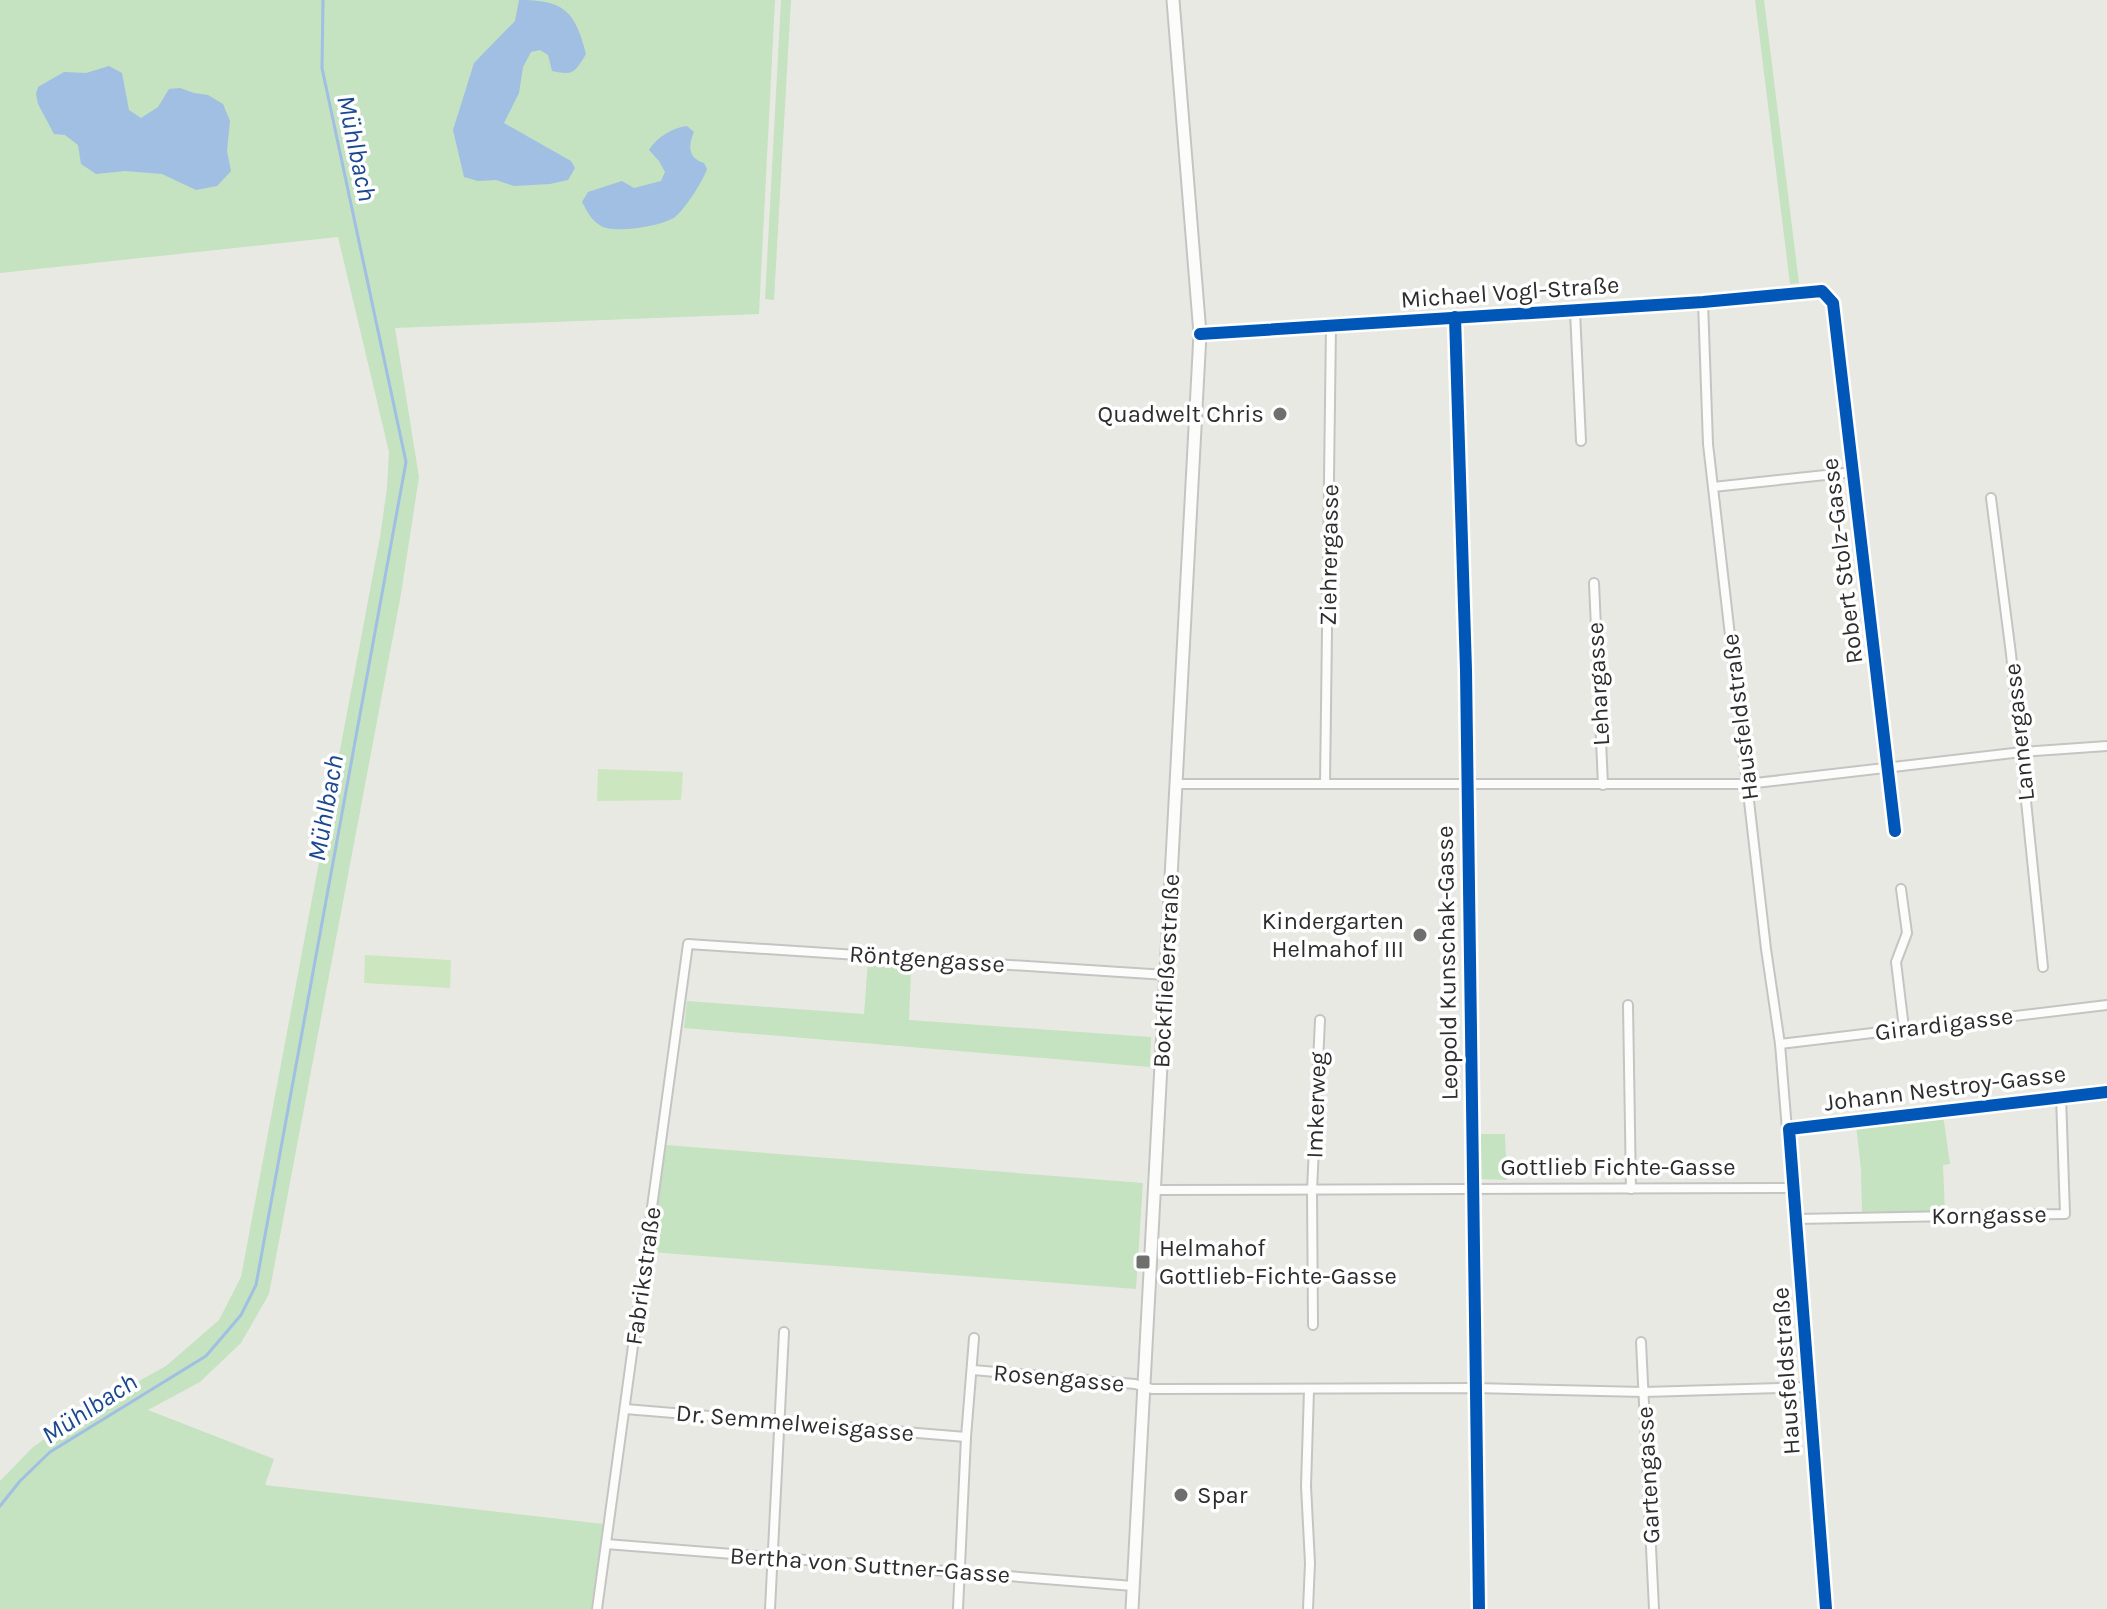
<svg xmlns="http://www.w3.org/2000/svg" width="2107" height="1609" font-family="Karla,sans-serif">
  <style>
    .green { fill: #c5e2c1 }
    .pitch { fill: #cce6bf }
    .water { fill: #a0bfe3 }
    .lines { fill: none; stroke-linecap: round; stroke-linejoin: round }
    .stream { stroke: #a0bfe3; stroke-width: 3 }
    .street-casing { stroke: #c4c4c3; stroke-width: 12 }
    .secondary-casing { stroke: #c4c4c3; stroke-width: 15 }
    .street { stroke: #fcfcfb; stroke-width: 8 }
    .secondary { stroke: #fcfcfb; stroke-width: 11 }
    .cycleway-casing { stroke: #fff; stroke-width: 17 }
    .cycleway { stroke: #0057b8; stroke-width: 12 }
    .poi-dot { fill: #6f6f6d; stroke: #fff; stroke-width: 3 }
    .labels { text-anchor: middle; stroke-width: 7; stroke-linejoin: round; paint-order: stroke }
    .street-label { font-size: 24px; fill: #2d2d2d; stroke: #fff }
    .poi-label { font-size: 24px; fill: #2d2d2d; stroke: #fff; text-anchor: end }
    .water-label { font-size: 26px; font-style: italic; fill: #1c4891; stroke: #fff }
  </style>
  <rect width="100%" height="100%" fill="#e9e9e4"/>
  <!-- green -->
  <g class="green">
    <path d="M 0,0 L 775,0 L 759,314 L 395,328 L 419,477 L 401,594 L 269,1294 L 241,1343 L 200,1382 L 148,1410 L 274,1459 L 265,1485 L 603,1524 L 591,1609 L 0,1609 L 0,1481 L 33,1447 L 85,1411 L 166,1366 L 219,1320 L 241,1277 L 380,537 L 387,488 L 389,452 L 338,237 L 0,273 Z"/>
    <path d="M 781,0 L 791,0 L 774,300 L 765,299 Z"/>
    <path d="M 1755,0 L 1764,0 L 1799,283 L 1790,284 Z"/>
    <path d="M 868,960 L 906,963 L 911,971 L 909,1020 L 1151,1037 L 1150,1067 L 684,1028 L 687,1001 L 864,1014 Z"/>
    <path d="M 1943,1114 L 1950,1164 L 1943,1165 L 1945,1212 L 1862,1213 L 1861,1170 L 1856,1125 Z"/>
    <path d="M 1478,1134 L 1505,1134 L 1507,1180 L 1479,1179 Z"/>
    <path d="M 666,1145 L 1143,1183 L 1136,1289 L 650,1252 Z"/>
  </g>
  <!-- pitch -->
  <g class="pitch">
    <path d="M 598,769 L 683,772 L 681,800 L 597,801 Z"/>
    <path d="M 365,955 L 451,960 L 450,988 L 364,983 Z"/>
  </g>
  <!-- water -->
  <g class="water">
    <path d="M 519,0 C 563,0 575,10 586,54 C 575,72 574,76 552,71 L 548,55 L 540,50 L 531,52 L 523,67 L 519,93 L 504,123 L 571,161 L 575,168 L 568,180 L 550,184 L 514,186 L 496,180 L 478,181 L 464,177 L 453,130 L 474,63 L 515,21 Z"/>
    <path d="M 109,66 L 122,73 L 129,110 L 141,118 L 158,107 L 169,89 L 180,88 L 194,93 L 208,95 L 223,104 L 230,121 L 227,151 L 231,171 L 217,186 L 196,190 L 162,174 L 125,171 L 96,174 L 81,164 L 78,145 L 65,135 L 54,134 L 38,104 L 36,94 L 38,87 L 64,72 L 86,73 Z"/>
    <path d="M 687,126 L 694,132 C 688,146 688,158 704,163 L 707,169 C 703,181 685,209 675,217 C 663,226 614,234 601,226 C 591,220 587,211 582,202 L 588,192 L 622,181 L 634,188 L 661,181 L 665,172 L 659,161 L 649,150 C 657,137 672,128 687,126 Z"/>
  </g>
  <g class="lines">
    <!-- stream -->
    <path class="stream" d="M 0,1506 L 20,1481 L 50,1452 L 206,1356 L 241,1315 L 256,1285 L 406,462 L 322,68 L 323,0"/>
    <!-- street casing -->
    <g class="street-casing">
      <g id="street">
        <path d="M 1703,302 L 1708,444 L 1766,949 L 1780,1044 L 1826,1609"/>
        <path d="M 1575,311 L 1581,441"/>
        <path d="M 1455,317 L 1466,670 L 1479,1609"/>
        <path d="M 1200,334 L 1703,302 L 1822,291 L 1833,303 L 1895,831"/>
        <path d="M 1713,487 L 1854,472"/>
        <path d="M 1991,498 L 2011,654 L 2043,967"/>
        <path d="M 1594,583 L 1603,785"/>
        <path d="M 1176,784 L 1747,784 L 2022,752 L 2107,746"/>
        <path d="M 1325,784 L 1331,326"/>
        <path d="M 1901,889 L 1907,933 L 1896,962 L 1904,1028"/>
        <path d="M 1628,1005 L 1631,1189"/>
        <path d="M 1780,1044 L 2107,1005"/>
        <path d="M 1789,1129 L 2107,1092"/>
        <path d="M 1155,1190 L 1793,1188"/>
        <path d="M 1796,1219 L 2065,1214 L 2061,1096"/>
        <path d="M 1313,1325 L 1312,1190 L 1320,1020"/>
        <path d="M 1641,1342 L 1654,1609"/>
        <path d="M 973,1370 L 1135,1384 L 1152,1389 L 1474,1388 L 1644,1392 L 1809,1387"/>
        <path d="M 625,1409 L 966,1437"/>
        <path d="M 606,1544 L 1133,1586"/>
        <path d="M 597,1609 L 688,944 L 1166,975"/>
        <path d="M 770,1609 L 784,1332"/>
        <path d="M 958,1609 L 966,1437 L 974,1338"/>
        <path d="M 1308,1609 L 1310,1563 L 1306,1486 L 1309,1390"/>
      </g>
    </g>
    <!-- secondary casing -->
    <g class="secondary-casing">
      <path id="secondary" d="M 1132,1609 L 1200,334 L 1173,0"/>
    </g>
    <!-- street -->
    <use href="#street" class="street"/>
    <!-- secondary -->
    <use href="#secondary" class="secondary"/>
    <!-- cycleway casing -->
    <g class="cycleway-casing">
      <g id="cycleway">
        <path d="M 1455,317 L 1466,670 L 1479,1609"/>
        <path d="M 1200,334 L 1703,302 L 1822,291 L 1833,303 L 1895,831"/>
        <path d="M 1826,1609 L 1789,1129 L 2107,1092"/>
      </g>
    </g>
    <!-- cycleway -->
    <use href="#cycleway" class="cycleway"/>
  </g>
  <!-- markers -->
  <g class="poi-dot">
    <circle cx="1280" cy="414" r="8"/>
    <circle cx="1420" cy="935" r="8"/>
    <rect x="1135" y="1254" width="16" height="16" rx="4"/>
    <circle cx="1181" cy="1495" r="8"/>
  </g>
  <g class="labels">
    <!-- street labels -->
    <g class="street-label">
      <text transform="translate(1510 292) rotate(-4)" y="8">Michael Vogl-Straße</text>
      <text transform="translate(1329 555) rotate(-89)" y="8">Ziehrergasse</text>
      <text transform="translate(1842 561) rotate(-97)" y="8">Robert Stolz-Gasse</text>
      <text transform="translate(1598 684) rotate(-93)" y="8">Lehargasse</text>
      <text transform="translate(1740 717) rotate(-97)" y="8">Hausfeldstraße</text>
      <text transform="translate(2019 732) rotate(-96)" y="8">Lannergasse</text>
      <text transform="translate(927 959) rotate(4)" y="8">Röntgengasse</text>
      <text transform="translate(1447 963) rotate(-91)" y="8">Leopold Kunschak-Gasse</text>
      <text transform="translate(1166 971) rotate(-87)" y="8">Bockfließerstraße</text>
      <text transform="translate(1944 1024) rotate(-7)" y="8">Girardigasse</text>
      <text transform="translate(1945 1088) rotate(-7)" y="8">Johann Nestroy-Gasse</text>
      <text transform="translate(1316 1105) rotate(-88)" y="8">Imkerweg</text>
      <text x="1618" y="1175">Gottlieb Fichte-Gasse</text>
      <text transform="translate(1989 1215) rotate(-1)" y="8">Korngasse</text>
      <text transform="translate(643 1276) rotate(-82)" y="8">Fabrikstraße</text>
      <text transform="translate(1786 1371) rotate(-94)" y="8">Hausfeldstraße</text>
      <text transform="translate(1059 1378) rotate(5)" y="8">Rosengasse</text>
      <text transform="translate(795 1423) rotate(5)" y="8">Dr. Semmelweisgasse</text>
      <text transform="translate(1648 1475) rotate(-93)" y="8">Gartengasse</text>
      <text transform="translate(870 1565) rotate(4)" y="8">Bertha von Suttner-Gasse</text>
    </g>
    <!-- poi labels -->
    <g class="poi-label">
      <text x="1264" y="422">Quadwelt Chris</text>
      <text x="1404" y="929">Kindergarten<tspan x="1404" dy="28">Helmahof III</tspan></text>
      <text x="1159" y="1256" text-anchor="start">Helmahof<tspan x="1159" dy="28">Gottlieb-Fichte-Gasse</tspan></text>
      <text x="1197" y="1503" text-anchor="start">Spar</text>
    </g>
    <!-- water labels -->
    <g class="water-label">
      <text transform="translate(357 148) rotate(78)" y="9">Mühlbach</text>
      <text transform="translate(325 808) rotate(-80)" y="9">Mühlbach</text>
      <text transform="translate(89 1408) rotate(-33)" y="9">Mühlbach</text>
    </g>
  </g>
</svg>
